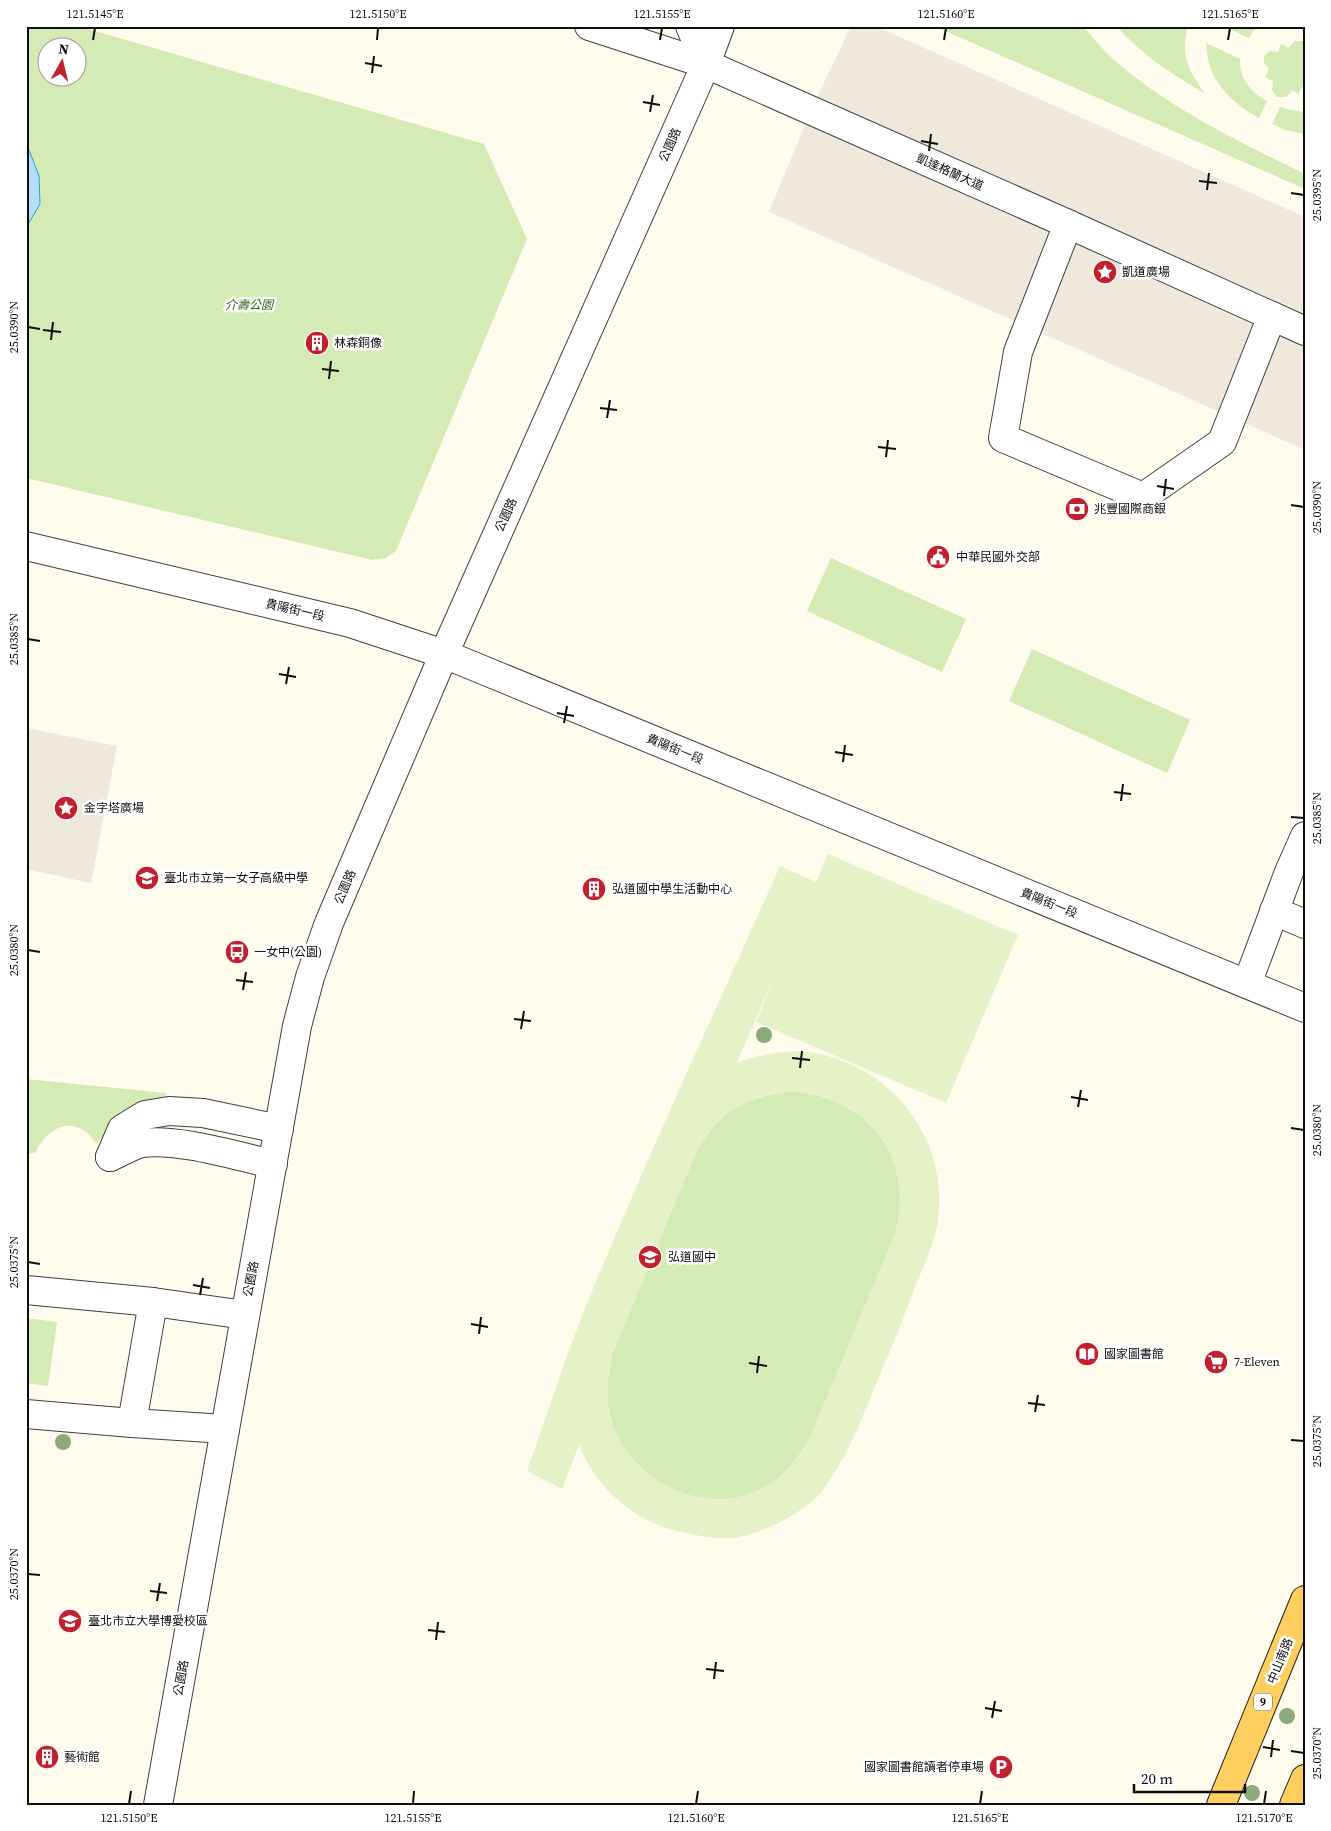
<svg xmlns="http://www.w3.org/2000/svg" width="1331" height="1831" font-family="'Source Serif 4','Noto Sans TC',serif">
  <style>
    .green { fill: #d4ebb5; fill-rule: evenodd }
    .pitch { fill: #e5f2c7; fill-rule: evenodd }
    .plaza { fill: #efe9dc }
    .water { fill: #b0e1f8; stroke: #349bd2 }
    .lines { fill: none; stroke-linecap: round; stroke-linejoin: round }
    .minor-casing { stroke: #404040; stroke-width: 30 }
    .major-casing { stroke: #1e1e1e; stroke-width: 30 }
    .minor { stroke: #fff; stroke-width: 28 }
    .major { stroke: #fecf5e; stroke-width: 28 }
    .tree { fill: #8caa7a }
    .ticks { fill: none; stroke: #0d0d0d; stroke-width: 2 }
    .labels { text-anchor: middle; stroke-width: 5; stroke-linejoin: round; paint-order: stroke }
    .shield { fill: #fff; stroke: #565656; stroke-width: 1 }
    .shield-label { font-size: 11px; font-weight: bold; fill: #0d0d0d }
    .street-label { font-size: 12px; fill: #0d0d0d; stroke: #fff }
    .poi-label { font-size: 12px; fill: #0d0d0d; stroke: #fff; text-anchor: start }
    .park-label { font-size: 12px; font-style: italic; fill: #2e671b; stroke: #fff }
    .neatline { fill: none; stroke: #0d0d0d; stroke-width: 2 }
    .ticks-label { font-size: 12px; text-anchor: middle; fill: #0d0d0d }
  </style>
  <rect width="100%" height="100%" fill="#fffbed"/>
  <!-- green -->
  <g class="green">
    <path d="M 26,26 L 78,26 L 484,144 L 527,239 L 396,551 L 386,558 L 372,560 L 26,478 ZM 48,48 L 78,48 L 78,78 L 48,78 Z"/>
    <path d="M 934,26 L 1083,26 C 1094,39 1106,54 1120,65 C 1176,112 1240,142 1305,174 L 1305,189 Z"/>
    <path d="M 1117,26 L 1188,26 C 1180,56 1188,69 1205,94 C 1173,74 1141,55 1117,26 Z"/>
    <path d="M 1223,26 L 1266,26 L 1254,30 L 1249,38 Z"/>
    <path d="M 1294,41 L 1303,41 L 1305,43 L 1305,87 L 1302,87 L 1298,94 L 1293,90 L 1286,97 L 1277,97 L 1272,90 L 1273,81 L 1265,77 L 1269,69 L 1264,63 L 1264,56 L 1270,51 L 1278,52 L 1281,44 L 1289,48 Z"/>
    <path d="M 1206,43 L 1240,59 C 1239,78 1250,92 1267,101 L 1259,118 C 1238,107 1215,87 1209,63 C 1207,56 1207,49 1206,43 Z"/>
    <path d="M 1280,107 L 1290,110 L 1305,112 L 1305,134 L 1285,130 L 1272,124 Z"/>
    <path d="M 831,558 L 966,619 L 942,672 L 807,611 Z"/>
    <path d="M 1032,649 L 1190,720 L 1167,773 L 1009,701 Z"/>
    <path d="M 26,1079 L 166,1093 L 165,1100 L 109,1127 L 97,1144 C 93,1140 90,1135 86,1132 C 67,1116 43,1133 36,1152 L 26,1155 Z"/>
    <path d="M 791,1091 C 869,1097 916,1158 895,1234 L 813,1431 C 801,1456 783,1479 757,1491 C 695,1520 615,1470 608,1404 C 606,1387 609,1371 612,1355 L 696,1152 C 723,1108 742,1099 791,1091 Z"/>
    <path d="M 26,1318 L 57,1322 L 48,1386 L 26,1383 Z"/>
  </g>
  <!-- pitch -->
  <path class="pitch" d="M 828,854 L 1018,935 L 946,1103 L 756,1022 L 775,975 L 737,1062 C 760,1056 784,1049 808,1052 C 889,1063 949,1137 938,1219 C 935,1243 924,1265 915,1287 C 904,1317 892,1346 880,1375 C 864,1411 852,1448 829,1481 C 826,1485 823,1491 819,1495 C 799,1515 759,1536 730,1538 C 713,1539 694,1535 677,1531 C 632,1520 596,1487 579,1445 L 562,1489 L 527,1471 C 546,1418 563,1364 584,1311 C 645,1161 714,1014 780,866 L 816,882 ZM 792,1091 C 869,1097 916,1158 895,1234 L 813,1431 C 801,1456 783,1479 757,1491 C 695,1520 615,1470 608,1404 C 606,1387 609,1371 612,1355 L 696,1152 C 723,1108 742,1099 792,1091 Z"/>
  <!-- plaza -->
  <g class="plaza">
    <path d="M 851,26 L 875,26 L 1305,217 L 1305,450 L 769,212 L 811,110 Z"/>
    <path d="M 26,728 L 117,746 L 91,883 L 26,869 Z"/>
  </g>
  <!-- water -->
  <path class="water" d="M 26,149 L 29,150 L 39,176 L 40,204 L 27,226 Z"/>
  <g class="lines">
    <!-- minor casing -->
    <g class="minor-casing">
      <g id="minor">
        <path d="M 589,26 L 706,64 L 1068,224 L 1305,331"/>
        <path d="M 690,26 L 706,64"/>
        <path d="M 1068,224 L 1018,352 L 1003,438 L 1143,497 L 1222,442 L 1272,316"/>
        <path d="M 26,546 L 350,623 L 444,654 L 1305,1008"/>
        <path d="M 1274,911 L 1305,924"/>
        <path d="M 1247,984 L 1289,872 L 1305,836"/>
        <path d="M 110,1157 L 122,1129 L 145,1115 L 169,1111 L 203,1113 L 279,1129"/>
        <path d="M 110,1157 C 120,1153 132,1145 142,1143 C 178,1138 236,1156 273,1164"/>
        <path d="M 26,1290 L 153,1302 L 245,1315"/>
        <path d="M 26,1414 L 132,1423 L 153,1302"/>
        <path d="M 132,1423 L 225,1429"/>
        <path d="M 158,1805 L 297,1026 L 310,977 L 329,923 L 444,654 L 706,64 L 720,26"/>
      </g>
    </g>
    <!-- major casing -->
    <g class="major-casing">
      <g id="major">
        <path d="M 1221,1805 L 1305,1600"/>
        <path d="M 1294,1805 L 1305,1779"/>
      </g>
    </g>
    <!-- minor -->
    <use href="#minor" class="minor"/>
    <!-- major -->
    <use href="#major" class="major"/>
  </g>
  <!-- trees -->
  <g class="tree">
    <circle cx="764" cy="1035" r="8"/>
    <circle cx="63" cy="1442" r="8"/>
    <circle cx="1287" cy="1716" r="8"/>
    <circle cx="1252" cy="1793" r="8"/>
  </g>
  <!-- ticks -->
  <path class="ticks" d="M 93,40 L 95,28M 377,40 L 378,28M 660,40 L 662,28M 944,40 L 946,28M 1228,40 L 1230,28M 365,63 L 382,66M 372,73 L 374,56M 643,102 L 660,105M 650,112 L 653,95M 921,141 L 938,144M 929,151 L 931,134M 1199,181 L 1217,183M 1207,190 L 1209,173M 1291,193 L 1304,195M 28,327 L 40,329M 43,330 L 61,332M 51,340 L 53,322M 322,369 L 339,371M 329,379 L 331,361M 600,408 L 617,410M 607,418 L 610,400M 878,447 L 896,449M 886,457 L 888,440M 1157,486 L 1174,489M 1164,496 L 1166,479M 1291,505 L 1304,507M 28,639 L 40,641M 279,674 L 296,677M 286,684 L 289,667M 557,713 L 574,716M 564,723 L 567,706M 835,752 L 853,755M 843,762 L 845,745M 1114,792 L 1131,794M 1121,801 L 1123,784M 1291,817 L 1304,818M 28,950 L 40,952M 236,980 L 253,982M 243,990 L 246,972M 514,1019 L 531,1021M 521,1029 L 524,1011M 792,1058 L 810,1060M 800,1068 L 802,1051M 1071,1097 L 1088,1100M 1078,1107 L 1081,1090M 1291,1128 L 1304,1130M 28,1262 L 40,1264M 193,1285 L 210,1288M 200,1295 L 203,1278M 471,1324 L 488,1327M 479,1334 L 481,1317M 749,1363 L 767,1366M 757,1373 L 759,1356M 1028,1403 L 1045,1405M 1035,1412 L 1038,1395M 1291,1440 L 1304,1441M 28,1574 L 40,1575M 150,1591 L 167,1593M 157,1601 L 160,1583M 428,1630 L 445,1632M 436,1640 L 438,1622M 706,1669 L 724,1671M 714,1679 L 716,1662M 985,1708 L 1002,1711M 992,1718 L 995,1701M 1263,1747 L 1280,1750M 1291,1751 L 1304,1753M 1271,1757 L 1273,1740M 129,1804 L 131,1791M 413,1804 L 414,1791M 696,1804 L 698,1791M 980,1804 L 982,1791M 1264,1804 L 1266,1791"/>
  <!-- icons -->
  <defs>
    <g id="sight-disc" transform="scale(1.25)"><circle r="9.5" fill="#c2202f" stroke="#fff"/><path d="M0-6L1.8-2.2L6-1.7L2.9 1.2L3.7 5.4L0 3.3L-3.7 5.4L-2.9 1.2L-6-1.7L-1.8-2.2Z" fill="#fff"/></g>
    <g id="building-disc" transform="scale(1.25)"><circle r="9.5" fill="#c2202f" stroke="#fff"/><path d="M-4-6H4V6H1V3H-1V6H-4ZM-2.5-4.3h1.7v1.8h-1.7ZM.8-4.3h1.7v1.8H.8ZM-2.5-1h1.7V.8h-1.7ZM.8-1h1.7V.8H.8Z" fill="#fff"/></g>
    <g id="bank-disc" transform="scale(1.25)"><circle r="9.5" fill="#c2202f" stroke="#fff"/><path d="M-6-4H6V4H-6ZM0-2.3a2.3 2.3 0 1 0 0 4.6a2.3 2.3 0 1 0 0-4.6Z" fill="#fff"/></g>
    <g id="civic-disc" transform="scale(1.25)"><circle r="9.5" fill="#c2202f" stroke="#fff"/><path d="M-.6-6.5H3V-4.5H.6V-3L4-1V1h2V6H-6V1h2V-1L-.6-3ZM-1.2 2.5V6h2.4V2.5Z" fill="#fff"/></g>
    <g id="school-disc" transform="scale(1.25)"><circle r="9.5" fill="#c2202f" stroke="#fff"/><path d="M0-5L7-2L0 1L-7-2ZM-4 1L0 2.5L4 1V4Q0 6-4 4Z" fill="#fff"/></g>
    <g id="bus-disc" transform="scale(1.25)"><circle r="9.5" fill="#c2202f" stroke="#fff"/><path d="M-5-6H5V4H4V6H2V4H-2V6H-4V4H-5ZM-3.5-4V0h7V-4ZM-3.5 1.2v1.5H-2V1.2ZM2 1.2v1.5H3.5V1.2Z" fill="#fff"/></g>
    <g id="library-disc" transform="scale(1.25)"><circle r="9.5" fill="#c2202f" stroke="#fff"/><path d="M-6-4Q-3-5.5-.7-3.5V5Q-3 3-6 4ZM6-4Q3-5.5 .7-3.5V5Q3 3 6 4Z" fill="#fff"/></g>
    <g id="supermarket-disc" transform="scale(1.25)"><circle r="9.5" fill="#c2202f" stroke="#fff"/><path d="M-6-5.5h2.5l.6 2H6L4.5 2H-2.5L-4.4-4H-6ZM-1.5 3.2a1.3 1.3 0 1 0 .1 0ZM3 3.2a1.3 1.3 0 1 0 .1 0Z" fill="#fff"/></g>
    <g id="university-disc" transform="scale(1.25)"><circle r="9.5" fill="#c2202f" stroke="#fff"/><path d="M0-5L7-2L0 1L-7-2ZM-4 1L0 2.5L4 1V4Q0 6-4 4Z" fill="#fff"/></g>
    <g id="parking-disc" transform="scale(1.25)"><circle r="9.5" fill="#c2202f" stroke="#fff"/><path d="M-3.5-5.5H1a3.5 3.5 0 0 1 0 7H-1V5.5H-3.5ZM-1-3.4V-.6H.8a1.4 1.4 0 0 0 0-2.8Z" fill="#fff"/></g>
  </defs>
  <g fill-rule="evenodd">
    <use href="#sight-disc" x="1105" y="272"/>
    <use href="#building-disc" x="317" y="343"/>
    <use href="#bank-disc" x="1077" y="509"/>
    <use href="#civic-disc" x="938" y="557"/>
    <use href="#sight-disc" x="66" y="808"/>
    <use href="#school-disc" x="147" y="878"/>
    <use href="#building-disc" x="594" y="889"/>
    <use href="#bus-disc" x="237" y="952"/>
    <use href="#school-disc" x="650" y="1257"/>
    <use href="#library-disc" x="1087" y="1354"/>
    <use href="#supermarket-disc" x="1216" y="1362"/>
    <use href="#university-disc" x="70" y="1621"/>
    <use href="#building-disc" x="47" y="1757"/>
    <use href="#parking-disc" x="1001" y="1767"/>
  </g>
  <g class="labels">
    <!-- shield labels -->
    <rect class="shield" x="1254" y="1693.5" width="18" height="17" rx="4"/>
    <g class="shield-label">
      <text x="1263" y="1706">9</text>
    </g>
    <!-- street labels -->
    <g class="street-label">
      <text transform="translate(670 145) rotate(-66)" y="4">公園路</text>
      <text transform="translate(950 172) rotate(24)" y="4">凱達格蘭大道</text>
      <text transform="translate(506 515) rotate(-66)" y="4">公園路</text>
      <text transform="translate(295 610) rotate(13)" y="4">貴陽街一段</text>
      <text transform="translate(675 749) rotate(22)" y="4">貴陽街一段</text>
      <text transform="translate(345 887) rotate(-67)" y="4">公園路</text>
      <text transform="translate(1049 903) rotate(22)" y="4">貴陽街一段</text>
      <text transform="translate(251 1279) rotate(-79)" y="4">公園路</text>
      <text transform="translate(1280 1661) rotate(-68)" y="4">中山南路</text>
      <text transform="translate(181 1678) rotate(-80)" y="4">公園路</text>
    </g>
    <!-- poi labels -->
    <g class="poi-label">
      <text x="1122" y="276">凱道廣場</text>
      <text x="334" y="347">林森銅像</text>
      <text x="1094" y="513">兆豐國際商銀</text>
      <text x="956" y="561">中華民國外交部</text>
      <text x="84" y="812">金字塔廣場</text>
      <text x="164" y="882">臺北市立第一女子高級中學</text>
      <text x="612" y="893">弘道國中學生活動中心</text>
      <text x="254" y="956">一女中(公園)</text>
      <text x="668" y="1261">弘道國中</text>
      <text x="1104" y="1358">國家圖書館</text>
      <text x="1234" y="1366">7-Eleven</text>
      <text x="88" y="1625">臺北市立大學博愛校區</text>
      <text x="64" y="1761">藝術館</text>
      <text x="984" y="1771" text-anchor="end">國家圖書館讀者停車場</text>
    </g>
    <!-- park labels -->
    <g class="park-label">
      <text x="249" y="309">介壽公園</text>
    </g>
  </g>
  <!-- border -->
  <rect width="1331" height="1831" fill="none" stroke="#ffffff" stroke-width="55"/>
  <!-- north arrow -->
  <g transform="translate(62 62) rotate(8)"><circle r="24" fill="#ffffff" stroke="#9e9e9e"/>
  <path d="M0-4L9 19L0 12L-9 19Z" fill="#c2202f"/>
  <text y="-8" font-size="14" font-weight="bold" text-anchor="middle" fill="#0d0d0d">N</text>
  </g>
  <!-- scale -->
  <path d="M1134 1784v8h111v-8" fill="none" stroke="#0d0d0d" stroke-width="2.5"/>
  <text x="1141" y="1784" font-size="15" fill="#0d0d0d" stroke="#ffffff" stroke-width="4" paint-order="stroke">20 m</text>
  <rect x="28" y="28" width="1276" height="1776" class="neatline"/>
  <g class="ticks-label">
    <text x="95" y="18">121.5145°E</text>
    <text x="378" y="18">121.5150°E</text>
    <text x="662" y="18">121.5155°E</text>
    <text x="946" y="18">121.5160°E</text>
    <text x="1230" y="18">121.5165°E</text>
    <text transform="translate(1317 195) rotate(-90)" y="4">25.0395°N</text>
    <text transform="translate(14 327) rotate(-90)" y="4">25.0390°N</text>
    <text transform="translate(1317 507) rotate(-90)" y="4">25.0390°N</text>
    <text transform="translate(14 639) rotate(-90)" y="4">25.0385°N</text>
    <text transform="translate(1317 818) rotate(-90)" y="4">25.0385°N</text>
    <text transform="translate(14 950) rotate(-90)" y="4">25.0380°N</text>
    <text transform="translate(1317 1130) rotate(-90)" y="4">25.0380°N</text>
    <text transform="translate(14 1262) rotate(-90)" y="4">25.0375°N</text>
    <text transform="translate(1317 1441) rotate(-90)" y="4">25.0375°N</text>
    <text transform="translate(14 1574) rotate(-90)" y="4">25.0370°N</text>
    <text transform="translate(1317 1753) rotate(-90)" y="4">25.0370°N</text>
    <text x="129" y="1822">121.5150°E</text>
    <text x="413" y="1822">121.5155°E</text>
    <text x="696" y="1822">121.5160°E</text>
    <text x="980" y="1822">121.5165°E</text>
    <text x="1264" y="1822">121.5170°E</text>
  </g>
</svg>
